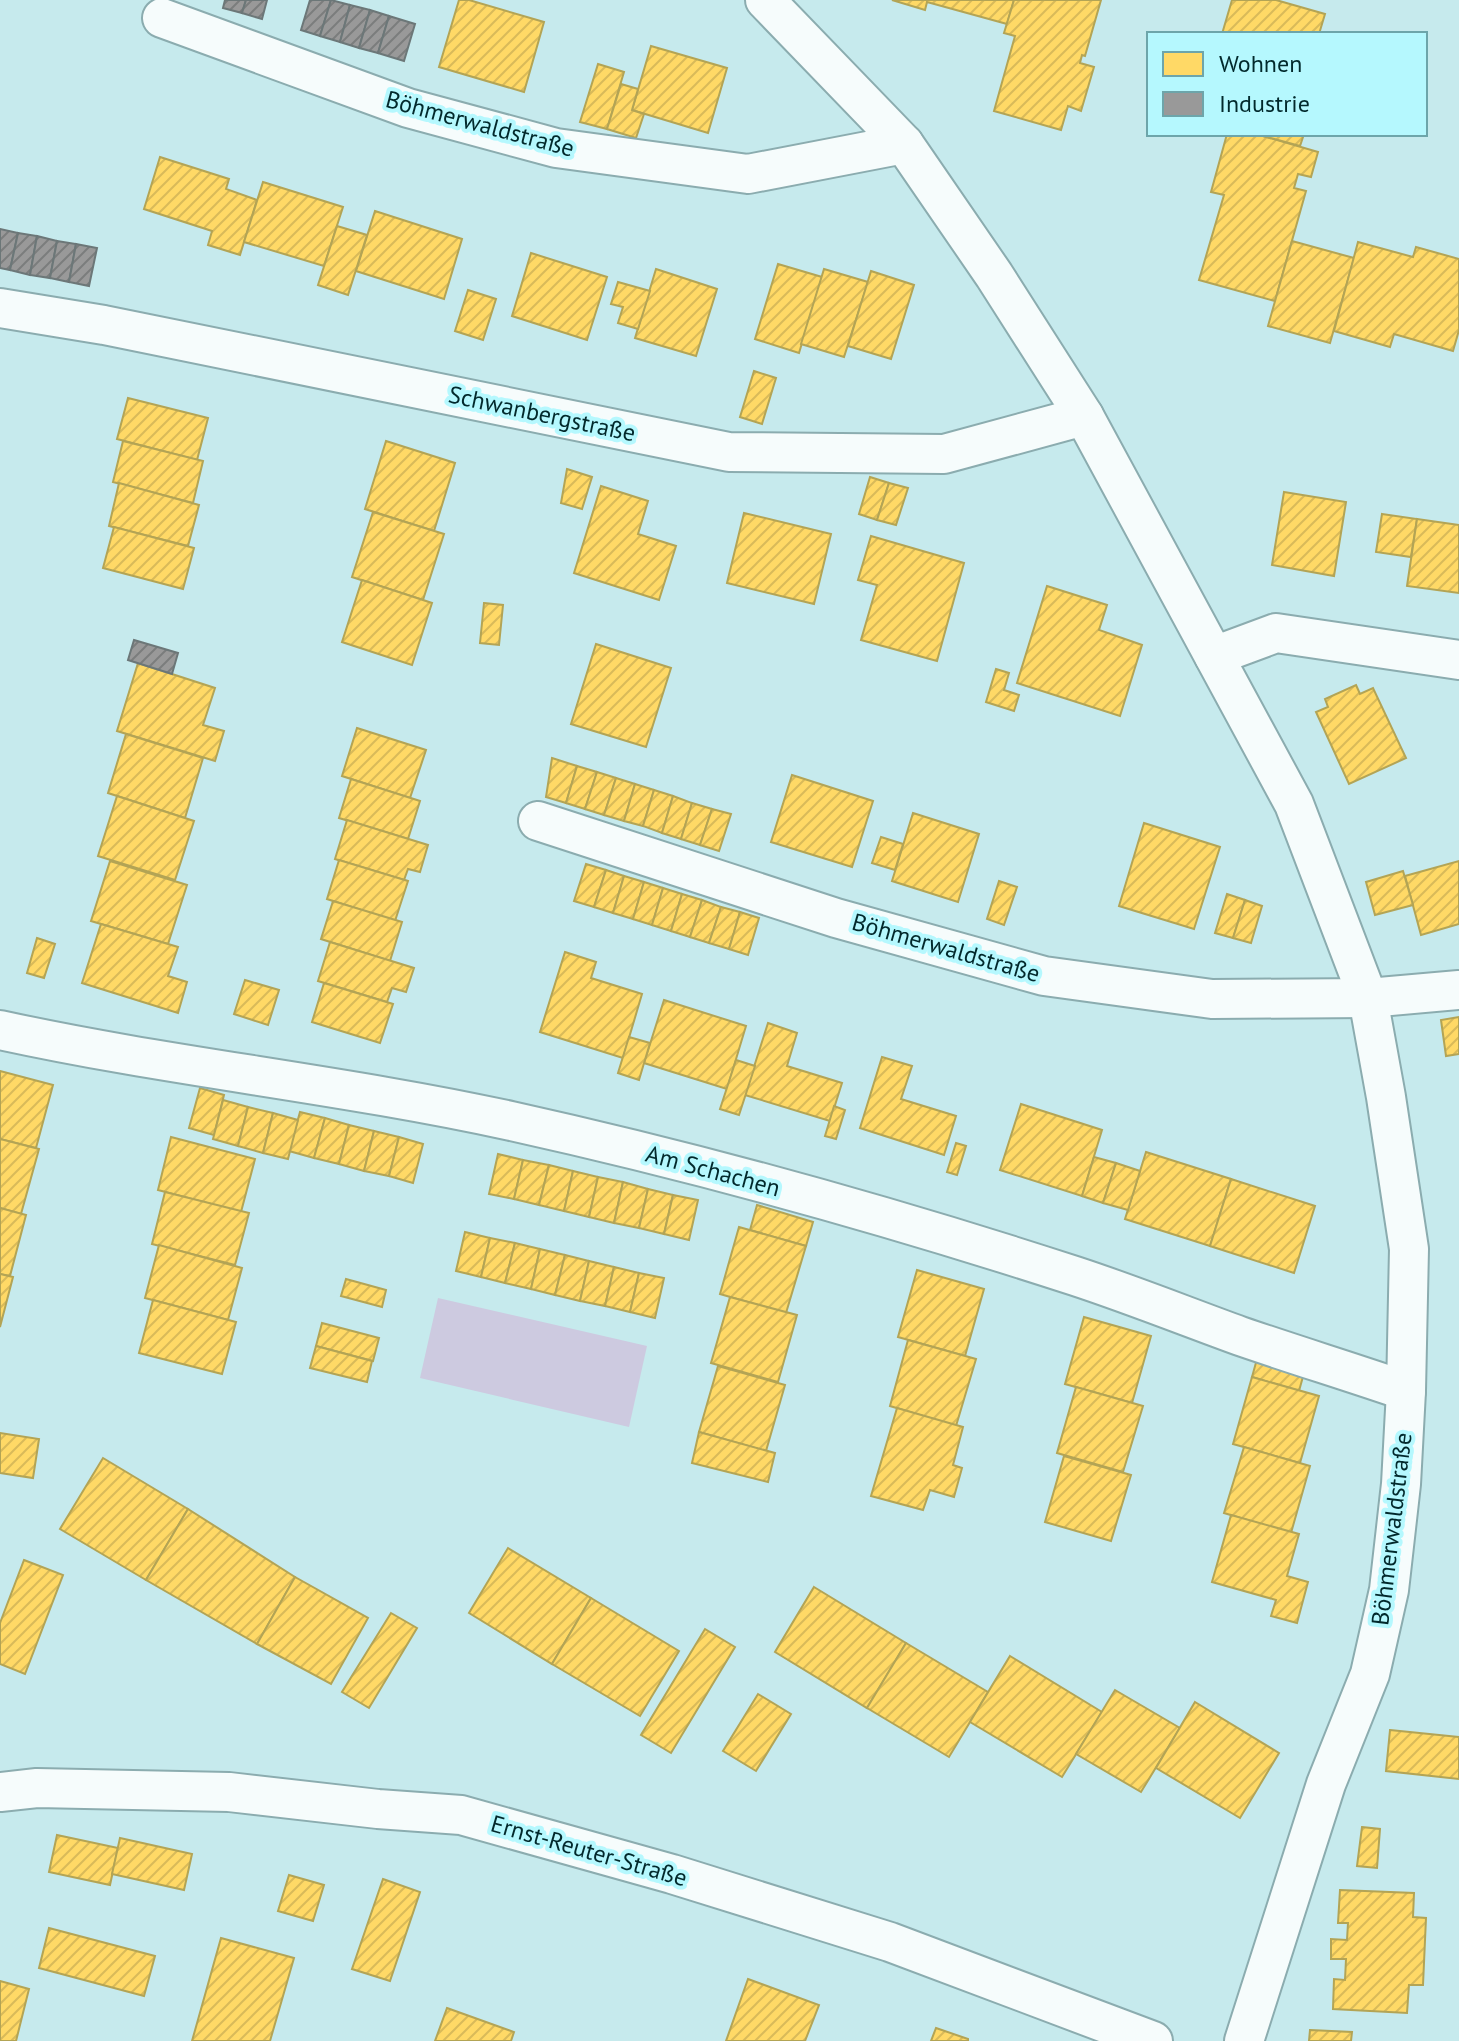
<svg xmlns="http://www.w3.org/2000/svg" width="1459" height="2041" font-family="'PT Sans',sans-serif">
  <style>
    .park { fill: #cdcae0 }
    .homes { fill: url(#homes-hatch); stroke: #b3a455; stroke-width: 2 }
    .industry { fill: url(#industry-hatch); stroke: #6c7778; stroke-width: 2 }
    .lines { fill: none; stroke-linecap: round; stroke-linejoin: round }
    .minor-casing { stroke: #8bacaf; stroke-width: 42 }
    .minor { stroke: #f6fcfc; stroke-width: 38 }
    .labels { text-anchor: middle; stroke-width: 8; stroke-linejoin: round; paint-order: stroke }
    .street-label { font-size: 24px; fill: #02292c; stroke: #b5f8fe }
  </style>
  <defs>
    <pattern id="homes-hatch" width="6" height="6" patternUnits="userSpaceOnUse" patternTransform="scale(2)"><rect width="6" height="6" fill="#ffd966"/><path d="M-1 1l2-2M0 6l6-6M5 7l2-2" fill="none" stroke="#d9ba59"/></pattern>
    <pattern id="industry-hatch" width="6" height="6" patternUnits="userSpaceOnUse" patternTransform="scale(2)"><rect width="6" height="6" fill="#999"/><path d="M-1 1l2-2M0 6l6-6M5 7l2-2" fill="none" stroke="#7b7d7d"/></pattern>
  </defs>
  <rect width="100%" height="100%" fill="#c6eaed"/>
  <!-- park -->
  <path class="park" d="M 438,1298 L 647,1346 L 629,1427 L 420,1378 Z"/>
  <!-- homes -->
  <g class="homes">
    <path d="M 459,0 L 469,0 L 544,22 L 524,92 L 439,67 Z"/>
    <path d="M 892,0 L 1014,0 L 1007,24 L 927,2 L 925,10 Z"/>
    <path d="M 1014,0 L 1101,0 L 1085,56 L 1082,55 L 1080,63 L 1094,67 L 1081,111 L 1068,106 L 1061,130 L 994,111 L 1015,36 L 1004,33 Z"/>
    <path d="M 1232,0 L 1276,0 L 1325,14 L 1319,34 L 1222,34 Z"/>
    <path d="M 651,46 L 727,68 L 708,133 L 632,110 Z"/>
    <path d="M 598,64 L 624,72 L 607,129 L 580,122 Z"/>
    <path d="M 621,84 L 638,89 L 632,110 L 644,114 L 636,138 L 607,129 Z"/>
    <path d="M 1227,134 L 1256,134 L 1318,152 L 1311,177 L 1298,174 L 1294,188 L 1306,191 L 1275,301 L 1199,280 L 1224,195 L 1211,192 Z"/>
    <path d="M 1256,134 L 1304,134 L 1300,146 Z"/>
    <path d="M 160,157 L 229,179 L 226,189 L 257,200 L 240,255 L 208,245 L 212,231 L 144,209 Z"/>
    <path d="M 263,182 L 343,207 L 324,266 L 244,242 Z"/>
    <path d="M 375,211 L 462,239 L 444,299 L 356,271 Z"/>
    <path d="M 337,226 L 367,235 L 348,295 L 318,285 Z"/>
    <path d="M 1292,241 L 1354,258 L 1330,343 L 1268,326 Z"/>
    <path d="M 1358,242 L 1413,257 L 1416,247 L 1459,259 L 1459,330 L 1453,351 L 1394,334 L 1390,347 L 1334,331 Z"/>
    <path d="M 531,253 L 607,277 L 587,340 L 512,316 Z"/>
    <path d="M 778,264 L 822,277 L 799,353 L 755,339 Z"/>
    <path d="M 656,269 L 717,289 L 696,356 L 635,338 Z"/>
    <path d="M 824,269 L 868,282 L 844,357 L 801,344 Z"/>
    <path d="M 871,271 L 914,285 L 891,359 L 848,346 Z"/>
    <path d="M 618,282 L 650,291 L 638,329 L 618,323 L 623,307 L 611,304 Z"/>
    <path d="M 468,290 L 496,299 L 483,340 L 455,331 Z"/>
    <path d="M 754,371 L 776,378 L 762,424 L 740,417 Z"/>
    <path d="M 128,398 L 208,418 L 197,460 L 117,439 Z"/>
    <path d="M 123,441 L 203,461 L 193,503 L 113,482 Z"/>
    <path d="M 386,441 L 455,463 L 434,531 L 365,509 Z"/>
    <path d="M 567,469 L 592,477 L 582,509 L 561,503 Z"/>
    <path d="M 870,477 L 889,483 L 877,520 L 859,514 Z"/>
    <path d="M 119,483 L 199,505 L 188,546 L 109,526 Z"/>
    <path d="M 889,483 L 908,488 L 896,525 L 877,520 Z"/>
    <path d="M 601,486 L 648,501 L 638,534 L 676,546 L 659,600 L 574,573 Z"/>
    <path d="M 1284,492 L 1346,502 L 1334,576 L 1272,565 Z"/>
    <path d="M 373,512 L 444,534 L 423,600 L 352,577 Z"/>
    <path d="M 744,513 L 831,534 L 814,604 L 727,583 Z"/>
    <path d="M 1382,514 L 1417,519 L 1411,557 L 1376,552 Z"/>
    <path d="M 1417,519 L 1459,525 L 1459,593 L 1407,586 Z"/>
    <path d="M 114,527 L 194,548 L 183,589 L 103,568 Z"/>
    <path d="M 871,536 L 964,563 L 937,661 L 861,640 L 877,585 L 858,580 Z"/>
    <path d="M 362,580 L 432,603 L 412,665 L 342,642 Z"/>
    <path d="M 1047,586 L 1107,605 L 1099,630 L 1142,645 L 1120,716 L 1017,683 Z"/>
    <path d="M 484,603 L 503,605 L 499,645 L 480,643 Z"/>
    <path d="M 596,644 L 671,668 L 646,747 L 571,724 Z"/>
    <path d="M 138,663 L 215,688 L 203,725 L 224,731 L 215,761 L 117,731 Z"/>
    <path d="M 996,669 L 1009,673 L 1004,690 L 1019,695 L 1014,711 L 986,702 Z"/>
    <path d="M 1356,685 L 1360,694 L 1373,688 L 1406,758 L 1349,784 L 1316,712 L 1328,707 L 1325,699 Z"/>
    <path d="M 357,728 L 426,750 L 410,798 L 342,776 Z"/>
    <path d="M 126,734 L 203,758 L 185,818 L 108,793 Z"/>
    <path d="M 552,758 L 577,766 L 566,803 L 546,797 Z"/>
    <path d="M 577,766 L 597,772 L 585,809 L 566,803 Z"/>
    <path d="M 597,772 L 616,778 L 604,815 L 585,809 Z"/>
    <path d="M 792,775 L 873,801 L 852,867 L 771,842 Z"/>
    <path d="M 616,778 L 635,784 L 624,821 L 604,815 Z"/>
    <path d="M 351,779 L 420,801 L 408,839 L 339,818 Z"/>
    <path d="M 635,784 L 654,790 L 643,826 L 624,821 Z"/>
    <path d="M 654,790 L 673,796 L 662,833 L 643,826 Z"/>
    <path d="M 117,796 L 194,821 L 175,880 L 98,856 Z"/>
    <path d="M 673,796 L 692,803 L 681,839 L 662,833 Z"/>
    <path d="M 692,803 L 712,809 L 700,845 L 681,839 Z"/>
    <path d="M 712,809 L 731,814 L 719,851 L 700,845 Z"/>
    <path d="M 913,813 L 979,834 L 958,902 L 892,881 Z"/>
    <path d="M 347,820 L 428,845 L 420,872 L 408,869 L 404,880 L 335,859 Z"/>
    <path d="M 1144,823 L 1220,847 L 1194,929 L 1119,906 Z"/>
    <path d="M 881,837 L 903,844 L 895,870 L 872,863 Z"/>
    <path d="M 339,860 L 408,881 L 395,921 L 327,899 Z"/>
    <path d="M 110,861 L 187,885 L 168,944 L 91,921 Z"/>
    <path d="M 1459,861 L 1459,924 L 1421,935 L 1405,876 Z"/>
    <path d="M 586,864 L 606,870 L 594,907 L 574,901 Z"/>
    <path d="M 606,870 L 624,876 L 613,913 L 594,907 Z"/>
    <path d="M 1403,871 L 1413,905 L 1375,915 L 1366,882 Z"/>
    <path d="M 624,876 L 644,882 L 633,919 L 613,913 Z"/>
    <path d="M 999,881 L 1017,887 L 1004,925 L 987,919 Z"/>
    <path d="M 644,882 L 663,888 L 652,925 L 633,919 Z"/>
    <path d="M 663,888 L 682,894 L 671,931 L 652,925 Z"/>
    <path d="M 682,894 L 702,900 L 690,937 L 671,931 Z"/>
    <path d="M 1227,894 L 1245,900 L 1233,938 L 1215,933 Z"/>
    <path d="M 702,900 L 721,907 L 709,943 L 690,937 Z"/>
    <path d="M 1245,900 L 1262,906 L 1251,943 L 1233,938 Z"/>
    <path d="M 333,901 L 402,922 L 390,961 L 321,939 Z"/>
    <path d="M 721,907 L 740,912 L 729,949 L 709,943 Z"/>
    <path d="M 740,912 L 759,918 L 748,955 L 729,949 Z"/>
    <path d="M 101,924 L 178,947 L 168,976 L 187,982 L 178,1013 L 82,983 Z"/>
    <path d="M 37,938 L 55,944 L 44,978 L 27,973 Z"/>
    <path d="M 330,942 L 414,968 L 406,992 L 392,988 L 387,1002 L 318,981 Z"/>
    <path d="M 565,952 L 596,962 L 591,978 L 642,994 L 623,1058 L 540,1032 Z"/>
    <path d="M 245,980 L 279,990 L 268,1025 L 234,1014 Z"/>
    <path d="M 324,983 L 393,1004 L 380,1043 L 312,1022 Z"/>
    <path d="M 664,1000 L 746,1026 L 727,1089 L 644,1063 Z"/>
    <path d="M 1459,1017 L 1459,1054 L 1446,1056 L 1441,1020 Z"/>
    <path d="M 768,1023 L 797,1033 L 787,1066 L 842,1083 L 830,1121 L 745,1095 Z"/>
    <path d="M 629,1037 L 650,1043 L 639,1080 L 618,1073 Z"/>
    <path d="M 882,1057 L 912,1066 L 901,1099 L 956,1116 L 944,1155 L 860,1128 Z"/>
    <path d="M 736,1060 L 755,1066 L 739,1115 L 720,1109 Z"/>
    <path d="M 0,1071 L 53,1085 L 36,1148 L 0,1139 Z"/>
    <path d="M 200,1088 L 224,1095 L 214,1135 L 189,1128 Z"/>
    <path d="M 223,1100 L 248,1107 L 238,1146 L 213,1139 Z"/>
    <path d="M 1021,1104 L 1102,1130 L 1082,1196 L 1000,1170 Z"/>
    <path d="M 834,1106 L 845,1110 L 836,1139 L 825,1136 Z"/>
    <path d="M 248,1107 L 273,1113 L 263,1153 L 238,1146 Z"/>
    <path d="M 300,1112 L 325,1118 L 314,1158 L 289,1151 Z"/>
    <path d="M 273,1113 L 298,1120 L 288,1159 L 263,1153 Z"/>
    <path d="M 325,1118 L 349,1125 L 339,1164 L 314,1158 Z"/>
    <path d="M 349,1125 L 374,1131 L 364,1171 L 339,1164 Z"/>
    <path d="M 374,1131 L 399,1137 L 389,1176 L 364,1171 Z"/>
    <path d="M 171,1137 L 255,1159 L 241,1212 L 158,1190 Z"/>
    <path d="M 399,1137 L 423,1144 L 413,1183 L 389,1176 Z"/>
    <path d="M 0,1139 L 39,1149 L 21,1214 L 0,1208 Z"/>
    <path d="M 956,1143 L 966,1146 L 957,1175 L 947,1172 Z"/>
    <path d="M 1146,1152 L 1231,1179 L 1210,1246 L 1125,1219 Z"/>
    <path d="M 498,1154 L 523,1160 L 514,1199 L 489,1194 Z"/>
    <path d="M 1094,1157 L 1116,1163 L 1103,1203 L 1082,1196 Z"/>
    <path d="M 523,1160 L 549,1165 L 539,1205 L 514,1199 Z"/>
    <path d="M 1116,1163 L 1140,1171 L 1128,1210 L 1103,1203 Z"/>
    <path d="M 549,1165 L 573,1171 L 564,1211 L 539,1205 Z"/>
    <path d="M 573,1171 L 598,1177 L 589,1217 L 564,1211 Z"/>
    <path d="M 598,1177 L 623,1182 L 614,1223 L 589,1217 Z"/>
    <path d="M 1231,1179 L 1315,1206 L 1294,1273 L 1210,1246 Z"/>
    <path d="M 623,1182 L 648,1189 L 639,1228 L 614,1223 Z"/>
    <path d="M 648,1189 L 673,1195 L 664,1234 L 639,1228 Z"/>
    <path d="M 165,1192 L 249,1213 L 235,1265 L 152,1244 Z"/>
    <path d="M 673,1195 L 698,1200 L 689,1240 L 664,1234 Z"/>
    <path d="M 757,1205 L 813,1222 L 806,1246 L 750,1230 Z"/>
    <path d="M 0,1208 L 26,1215 L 10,1276 L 0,1274 Z"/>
    <path d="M 739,1227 L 806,1246 L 786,1313 L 720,1294 Z"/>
    <path d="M 465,1232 L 490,1238 L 481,1277 L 456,1271 Z"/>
    <path d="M 490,1238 L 515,1243 L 505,1283 L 481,1277 Z"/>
    <path d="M 515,1243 L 540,1249 L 531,1289 L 505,1283 Z"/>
    <path d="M 159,1245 L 242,1268 L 228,1320 L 145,1298 Z"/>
    <path d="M 540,1249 L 565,1255 L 555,1295 L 531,1289 Z"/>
    <path d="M 565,1255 L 589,1261 L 580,1301 L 555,1295 Z"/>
    <path d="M 589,1261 L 614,1267 L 605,1306 L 580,1301 Z"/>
    <path d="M 614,1267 L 639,1273 L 630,1312 L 605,1306 Z"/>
    <path d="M 917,1270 L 984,1289 L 965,1356 L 898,1337 Z"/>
    <path d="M 639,1273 L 664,1278 L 655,1318 L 630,1312 Z"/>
    <path d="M 0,1274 L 13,1277 L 0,1327 Z"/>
    <path d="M 346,1279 L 386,1290 L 382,1307 L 341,1296 Z"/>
    <path d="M 730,1297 L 797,1315 L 778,1382 L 711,1363 Z"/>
    <path d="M 153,1300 L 236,1322 L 222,1374 L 139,1353 Z"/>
    <path d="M 1084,1317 L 1151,1336 L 1132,1403 L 1065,1384 Z"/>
    <path d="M 322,1323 L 379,1338 L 373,1361 L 316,1346 Z"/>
    <path d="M 908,1340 L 976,1359 L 956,1426 L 890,1406 Z"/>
    <path d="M 316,1346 L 372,1361 L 367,1382 L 310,1368 Z"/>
    <path d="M 1257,1359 L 1304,1373 L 1299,1391 L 1252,1377 Z"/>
    <path d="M 718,1366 L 785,1385 L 766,1451 L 699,1432 Z"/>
    <path d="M 1252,1377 L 1319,1396 L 1300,1463 L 1233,1444 Z"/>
    <path d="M 1076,1387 L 1143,1406 L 1123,1472 L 1057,1453 Z"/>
    <path d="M 897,1408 L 963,1427 L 953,1465 L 962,1468 L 954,1497 L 930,1490 L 923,1510 L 871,1496 Z"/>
    <path d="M 699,1432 L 775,1453 L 768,1482 L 692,1463 Z"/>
    <path d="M 0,1433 L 39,1439 L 33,1478 L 0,1473 Z"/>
    <path d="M 1244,1447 L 1310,1466 L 1291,1533 L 1224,1513 Z"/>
    <path d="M 1064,1456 L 1131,1475 L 1111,1541 L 1045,1522 Z"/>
    <path d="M 103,1458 L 188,1509 L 146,1580 L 60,1529 Z"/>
    <path d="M 188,1509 L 295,1577 L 257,1644 L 146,1580 Z"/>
    <path d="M 1231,1515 L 1299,1534 L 1287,1576 L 1308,1582 L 1297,1623 L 1271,1616 L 1276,1600 L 1212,1582 Z"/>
    <path d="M 508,1548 L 591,1598 L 552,1664 L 469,1613 Z"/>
    <path d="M 24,1560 L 63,1575 L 25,1674 L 0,1664 L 0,1623 Z"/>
    <path d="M 295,1577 L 368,1618 L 331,1684 L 257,1644 Z"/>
    <path d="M 814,1587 L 906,1643 L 867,1708 L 775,1652 Z"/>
    <path d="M 591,1598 L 679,1651 L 640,1716 L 552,1664 Z"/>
    <path d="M 391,1613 L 417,1628 L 369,1708 L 342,1692 Z"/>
    <path d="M 705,1629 L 735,1647 L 671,1753 L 641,1735 Z"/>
    <path d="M 906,1643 L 988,1692 L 949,1757 L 867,1708 Z"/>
    <path d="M 1010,1656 L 1102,1712 L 1062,1777 L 970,1722 Z"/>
    <path d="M 1115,1690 L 1180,1728 L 1141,1792 L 1076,1754 Z"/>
    <path d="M 758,1694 L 791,1714 L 756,1771 L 723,1751 Z"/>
    <path d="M 1195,1702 L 1279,1753 L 1240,1818 L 1156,1768 Z"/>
    <path d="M 1390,1730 L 1459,1737 L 1459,1779 L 1386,1771 Z"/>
    <path d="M 1362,1827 L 1380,1829 L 1377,1868 L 1357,1866 Z"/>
    <path d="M 57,1835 L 118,1848 L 110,1885 L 49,1872 Z"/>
    <path d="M 120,1838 L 192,1854 L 184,1890 L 112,1874 Z"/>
    <path d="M 289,1875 L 324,1885 L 313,1921 L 278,1911 Z"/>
    <path d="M 383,1879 L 420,1892 L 390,1981 L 352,1969 Z"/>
    <path d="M 1340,1890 L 1414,1893 L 1413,1917 L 1426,1918 L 1423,1985 L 1409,1985 L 1407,2013 L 1333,2009 L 1334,1979 L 1345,1980 L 1346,1959 L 1331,1959 L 1331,1939 L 1347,1940 L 1348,1923 L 1338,1923 Z"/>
    <path d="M 49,1928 L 155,1956 L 144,1996 L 39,1968 Z"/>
    <path d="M 221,1938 L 294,1958 L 270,2041 L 192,2041 Z"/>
    <path d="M 748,1979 L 819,2005 L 805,2041 L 726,2041 Z"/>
    <path d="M 0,1981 L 29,1989 L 16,2041 L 0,2041 Z"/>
    <path d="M 447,2008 L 514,2032 L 511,2041 L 435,2041 Z"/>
    <path d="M 936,2028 L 968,2039 L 968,2041 L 931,2041 Z"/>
    <path d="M 1310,2030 L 1352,2032 L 1351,2041 L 1309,2041 Z"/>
  </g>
  <!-- industry -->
  <g class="industry">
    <path d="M 225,0 L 246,0 L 242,13 L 223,8 Z"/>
    <path d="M 246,0 L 267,0 L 262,19 L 242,13 Z"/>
    <path d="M 310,0 L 331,0 L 320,36 L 301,30 Z"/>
    <path d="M 331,0 L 350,5 L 340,42 L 320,36 Z"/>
    <path d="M 350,5 L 370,10 L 359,48 L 340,42 Z"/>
    <path d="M 370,10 L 389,16 L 378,53 L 359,48 Z"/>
    <path d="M 389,16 L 415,24 L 404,61 L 378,53 Z"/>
    <path d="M 0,229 L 18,233 L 10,270 L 0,268 Z"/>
    <path d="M 18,233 L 37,236 L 30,275 L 10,270 Z"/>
    <path d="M 37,236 L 57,241 L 50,278 L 30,275 Z"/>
    <path d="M 57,241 L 76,244 L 69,282 L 50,278 Z"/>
    <path d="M 76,244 L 97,248 L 89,286 L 69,282 Z"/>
    <path d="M 134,640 L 178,653 L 172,674 L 128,660 Z"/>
  </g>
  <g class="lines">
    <!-- minor casing -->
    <g class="minor-casing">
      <g id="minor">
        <path d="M 765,0 L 904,144 L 994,275 L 1084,416 L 1294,804 L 1368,998 L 1386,1097 L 1409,1249 L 1406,1391 L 1401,1484 L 1389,1590 L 1370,1674 L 1326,1784 L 1244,2041"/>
        <path d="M 162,18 L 408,108 L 556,148 L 748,174 L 904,144"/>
        <path d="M 0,308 L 104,325 L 729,452 L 944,454 L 1084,416"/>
        <path d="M 1214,656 L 1276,633 L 1459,660"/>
        <path d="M 538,821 L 836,918 L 1044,976 L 1212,999 L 1368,998 L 1459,990"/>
        <path d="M 0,1030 C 169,1067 342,1084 511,1121 C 701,1163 890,1216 1075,1276 C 1130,1294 1185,1316 1240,1336 C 1295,1355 1351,1372 1406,1391"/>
        <path d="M 0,1792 L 37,1788 L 229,1792 L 378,1809 L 461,1815 L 672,1874 L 890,1942 L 1153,2041"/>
      </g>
    </g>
    <!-- minor -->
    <use href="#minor" class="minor"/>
  </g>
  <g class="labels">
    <!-- street labels -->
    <g class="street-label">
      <text transform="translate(480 124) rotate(15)" y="8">Böhmerwaldstraße</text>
      <text transform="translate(542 414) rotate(12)" y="8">Schwanbergstraße</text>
      <text transform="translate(946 948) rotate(16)" y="8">Böhmerwaldstraße</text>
      <text transform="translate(713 1171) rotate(15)" y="8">Am Schachen</text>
      <text transform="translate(1392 1529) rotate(-83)" y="8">Böhmerwaldstraße</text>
      <text transform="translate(589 1851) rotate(16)" y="8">Ernst-Reuter-Straße</text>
    </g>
  </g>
  <!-- legend -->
  <rect x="1147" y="32" width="280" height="104" fill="#b5f8fe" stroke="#6da5aa" stroke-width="2"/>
  <rect x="1163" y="52" width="40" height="24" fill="#ffd966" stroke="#6da5aa" stroke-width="2"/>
  <text x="1219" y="72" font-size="24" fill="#02292c">Wohnen</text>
  <rect x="1163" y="92" width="40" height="24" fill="#999999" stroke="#6da5aa" stroke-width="2"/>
  <text x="1219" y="112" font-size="24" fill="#02292c">Industrie</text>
</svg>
